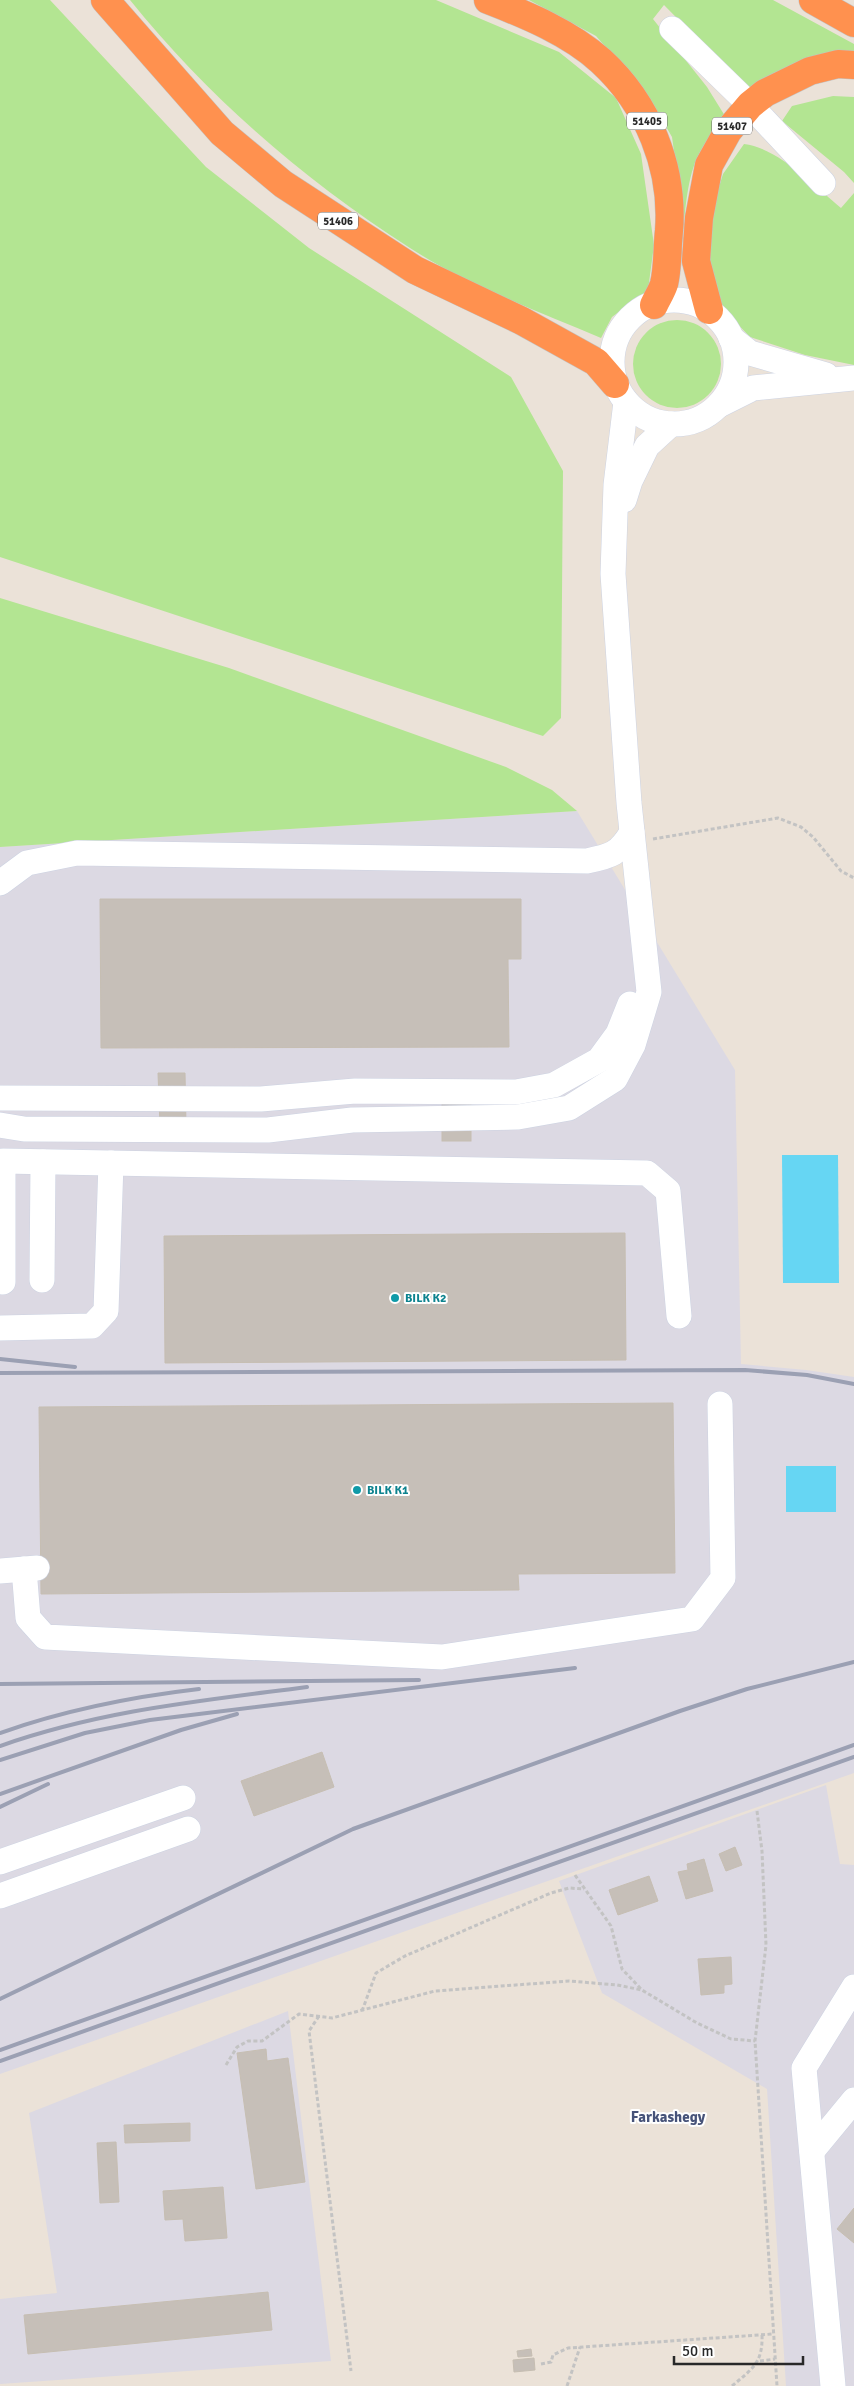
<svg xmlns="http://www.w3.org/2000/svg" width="854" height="2386" font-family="Signika,sans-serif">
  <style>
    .industrial { fill: #dcd9e3 }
    .green { fill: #b3e592 }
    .water { fill: #66d6f3 }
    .building { fill: #c6bfb8; stroke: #c6beb2 }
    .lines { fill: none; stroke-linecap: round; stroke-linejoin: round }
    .minor-casing { stroke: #cdd3e2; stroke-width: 26 }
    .highway-casing { stroke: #c3c3c3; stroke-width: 29 }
    .path { stroke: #c3c3c3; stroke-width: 3; stroke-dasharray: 4 2.5; stroke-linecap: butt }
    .minor { stroke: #fff; stroke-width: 25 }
    .highway { stroke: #ff914f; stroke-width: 28 }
    .rail { stroke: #9ba0b3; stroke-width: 4 }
    .culture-dot { fill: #0f9aa8; stroke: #fff; stroke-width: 2 }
    .labels { text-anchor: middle; stroke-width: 4; stroke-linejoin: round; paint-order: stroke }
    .shield { fill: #fff; stroke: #686868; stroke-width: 1 }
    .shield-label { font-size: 11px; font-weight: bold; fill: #282828 }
    .culture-label { font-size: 12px; font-weight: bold; fill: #0d838f; stroke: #fff; text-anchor: start }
    .quarter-label { font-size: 15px; font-weight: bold; fill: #475379; stroke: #fff }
  </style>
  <rect width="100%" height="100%" fill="#ebe2d8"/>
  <!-- industrial -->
  <g class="industrial">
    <path d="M 577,811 L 735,1070 L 741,1364 L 806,1370 L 854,1377 L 854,1773 L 0,2074 L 0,847 Z"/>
    <path d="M 826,1785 L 840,1864 L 854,1865 L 854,2386 L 786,2386 L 767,2089 L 602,1993 L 559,1881 Z"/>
    <path d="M 288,2011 L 331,2361 L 0,2384 L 0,2299 L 57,2293 L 29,2113 Z"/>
  </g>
  <!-- green -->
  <g class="green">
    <path d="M 0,0 L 50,0 L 206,167 L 309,248 L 511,377 L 563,471 L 561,718 L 543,736 L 0,557 Z"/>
    <path d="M 130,0 L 436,0 L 559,52 L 616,98 L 641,154 L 654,245 L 648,290 L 612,317 L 601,338 C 537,311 469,286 410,248 C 304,180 209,98 130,0 Z"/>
    <path d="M 529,0 L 773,0 L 854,44 L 854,57 L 754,92 L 734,76 L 664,5 L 653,19 L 707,87 L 725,116 C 714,130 704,143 697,158 C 686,183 685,216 682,243 L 681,201 L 672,137 L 649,97 L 596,36 Z"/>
    <path d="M 833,96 L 854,97 L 854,183 L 844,172 L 782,121 L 792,106 Z"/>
    <path d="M 744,144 C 778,148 815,186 841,208 L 854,193 L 854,365 L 805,355 L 750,337 L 728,314 L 712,290 L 708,254 L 711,212 L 723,174 Z"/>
    <circle cx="677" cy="364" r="44"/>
    <path d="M 0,598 L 229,668 L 506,767 L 552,790 L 577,811 L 0,847 Z"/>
  </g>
  <!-- water -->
  <g class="water">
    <path d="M 782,1155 L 838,1155 L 839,1283 L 783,1283 Z"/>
    <rect x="786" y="1466" width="50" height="46"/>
  </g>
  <!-- building -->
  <g class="building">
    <path d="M 100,899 L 521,899 L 521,959 L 508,959 L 509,1047 L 101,1048 Z"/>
    <path d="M 158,1073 L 185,1073 L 186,1126 L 160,1126 Z"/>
    <rect x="442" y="1088" width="29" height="53"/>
    <path d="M 625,1233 L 626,1360 L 165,1363 L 164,1236 Z"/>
    <path d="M 673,1403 L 675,1573 L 518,1574 L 519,1590 L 41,1594 L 39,1407 Z"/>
    <path d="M 322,1752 L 334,1787 L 254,1816 L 241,1781 Z"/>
    <path d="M 735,1847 L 742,1865 L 726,1871 L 719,1854 Z"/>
    <path d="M 704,1859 L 713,1891 L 686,1899 L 678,1872 L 688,1870 L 687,1864 Z"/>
    <path d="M 649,1876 L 658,1901 L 618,1915 L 609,1890 Z"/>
    <path d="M 731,1957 L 732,1984 L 724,1985 L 724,1993 L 701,1995 L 698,1959 Z"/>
    <path d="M 266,2049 L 267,2061 L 288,2058 L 305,2182 L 256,2189 L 237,2053 Z"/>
    <path d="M 190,2123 L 190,2141 L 125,2143 L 124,2125 Z"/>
    <path d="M 116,2142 L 119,2202 L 100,2203 L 97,2143 Z"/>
    <path d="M 223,2187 L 227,2238 L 185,2241 L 183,2219 L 165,2220 L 163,2191 Z"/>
    <path d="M 854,2208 L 854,2243 L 837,2229 Z"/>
    <path d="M 268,2292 L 272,2330 L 28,2354 L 24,2315 Z"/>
    <path d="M 531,2349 L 532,2356 L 518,2357 L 517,2351 Z"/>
    <path d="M 534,2358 L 535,2370 L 514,2372 L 513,2360 Z"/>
  </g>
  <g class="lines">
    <!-- minor casing -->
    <g class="minor-casing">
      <g id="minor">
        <path d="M 672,29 L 750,105 L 823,183"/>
        <circle cx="674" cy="362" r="62"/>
        <path d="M 731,338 L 750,353 L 826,375"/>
        <path d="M 719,405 L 753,388 L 854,378"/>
        <path d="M 624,500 L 630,481 L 647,446 L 671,424"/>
        <path d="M 0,883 L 27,863 L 77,853 L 587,861 C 611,856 619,854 632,832"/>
        <path d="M 0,1098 L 261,1099 L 355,1091 L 516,1092 L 554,1085 L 599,1060 L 618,1034 L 630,1004"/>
        <path d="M 0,1125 L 24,1129 L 268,1130 L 352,1120 L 518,1117 L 569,1108 L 615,1079 L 633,1045 L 649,992 L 629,803 L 613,574 L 616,485 L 626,402"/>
        <path d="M 42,1280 L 43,1162"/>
        <path d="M 3,1282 L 3,1161 L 647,1173 L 668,1191 L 679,1316"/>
        <path d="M 0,1328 L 92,1326 L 106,1311 L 111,1163"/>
        <path d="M 24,1569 L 28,1618 L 45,1637 L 442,1657 L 692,1619 L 723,1578 L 720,1404"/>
        <path d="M 0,1571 L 37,1568"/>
        <path d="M 0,1862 L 183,1798"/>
        <path d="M 0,1896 L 188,1829"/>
        <path d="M 812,2151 L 854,2100"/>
        <path d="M 833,2386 L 804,2068 L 854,1987"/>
      </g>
    </g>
    <!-- highway casing -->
    <g class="highway-casing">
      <g id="highway">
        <path d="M 105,0 L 222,133 L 283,184 L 415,270 L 522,321 L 596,362 L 615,384"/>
        <path d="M 488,0 C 527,15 570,33 601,61 C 648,104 674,168 669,231 C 667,248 668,268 664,284 C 662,291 657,298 654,305"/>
        <path d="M 813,0 L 854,23"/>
        <path d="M 709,310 L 696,261 L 699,218 L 709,165 L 728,131 L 750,105 L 765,93 L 810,71 L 838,64 L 854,65"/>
      </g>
    </g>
    <!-- path -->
    <g class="path">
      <path d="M 653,839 L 778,818 L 801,827 L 813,837 L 841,871 L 854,878"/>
      <path d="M 757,1811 L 762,1851 L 766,1945 L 755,2041 L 777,2386"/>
      <path d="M 575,1875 L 611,1926 L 622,1969 L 642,1990 L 697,2023 L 731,2039 L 755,2041"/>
      <path d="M 362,2011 L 376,1973 L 405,1956 L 551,1893 L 569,1888 L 584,1889"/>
      <path d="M 319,2016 L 309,2031 L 351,2371"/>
      <path d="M 226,2065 L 237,2047 L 248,2041 L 262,2041 L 299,2014 L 332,2018 L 435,1991 L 569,1981 L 617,1985 L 642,1990"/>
      <path d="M 760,2361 L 775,2359"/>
      <path d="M 541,2364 L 551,2362 L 553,2355 L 568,2348 L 773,2334"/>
      <path d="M 567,2386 L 580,2347"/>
      <path d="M 732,2386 C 752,2369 763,2363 762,2335"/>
    </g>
    <!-- minor -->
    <use href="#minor" class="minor"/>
    <!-- highway -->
    <use href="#highway" class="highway"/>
    <!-- rail -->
    <g class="rail">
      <path d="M 0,1359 L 75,1367"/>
      <path d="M 0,1373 L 745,1370 L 807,1375 L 854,1384"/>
      <path d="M 0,1684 L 419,1680"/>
      <path d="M 0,1733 C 65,1710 130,1697 199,1689"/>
      <path d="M 0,1746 C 103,1710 200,1701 307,1687"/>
      <path d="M 0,1760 L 85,1733 L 150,1720 L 575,1668"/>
      <path d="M 0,1794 L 181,1730 L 237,1714"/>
      <path d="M 0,1807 L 48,1784"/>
      <path d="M 0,1999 L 353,1829 L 680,1711 L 747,1689 L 854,1662"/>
      <path d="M 0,2050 L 854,1745"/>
      <path d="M 0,2061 L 854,1757"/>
    </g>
  </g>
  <!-- markers -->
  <g class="culture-dot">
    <circle cx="395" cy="1298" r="5"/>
    <circle cx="357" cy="1490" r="5"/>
  </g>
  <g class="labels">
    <!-- shield labels -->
    <g class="shield">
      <rect x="627" y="112.5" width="40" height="17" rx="4"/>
      <rect x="712" y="117.5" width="40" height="17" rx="4"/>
      <rect x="318" y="212.5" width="40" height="17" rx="4"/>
    </g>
    <g class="shield-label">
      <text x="647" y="125">51405</text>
      <text x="732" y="130">51407</text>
      <text x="338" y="225">51406</text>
    </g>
    <!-- culture labels -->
    <g class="culture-label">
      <text x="405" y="1302">BILK K2</text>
      <text x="367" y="1494">BILK K1</text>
    </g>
    <!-- quarter labels -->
    <g class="quarter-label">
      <text x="668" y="2122">Farkashegy</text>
    </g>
  </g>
  <!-- scale -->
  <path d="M674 2356v8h129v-8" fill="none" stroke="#282828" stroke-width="2.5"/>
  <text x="682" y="2356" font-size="15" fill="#282828" stroke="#ffffff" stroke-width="4" paint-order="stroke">50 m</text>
</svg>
